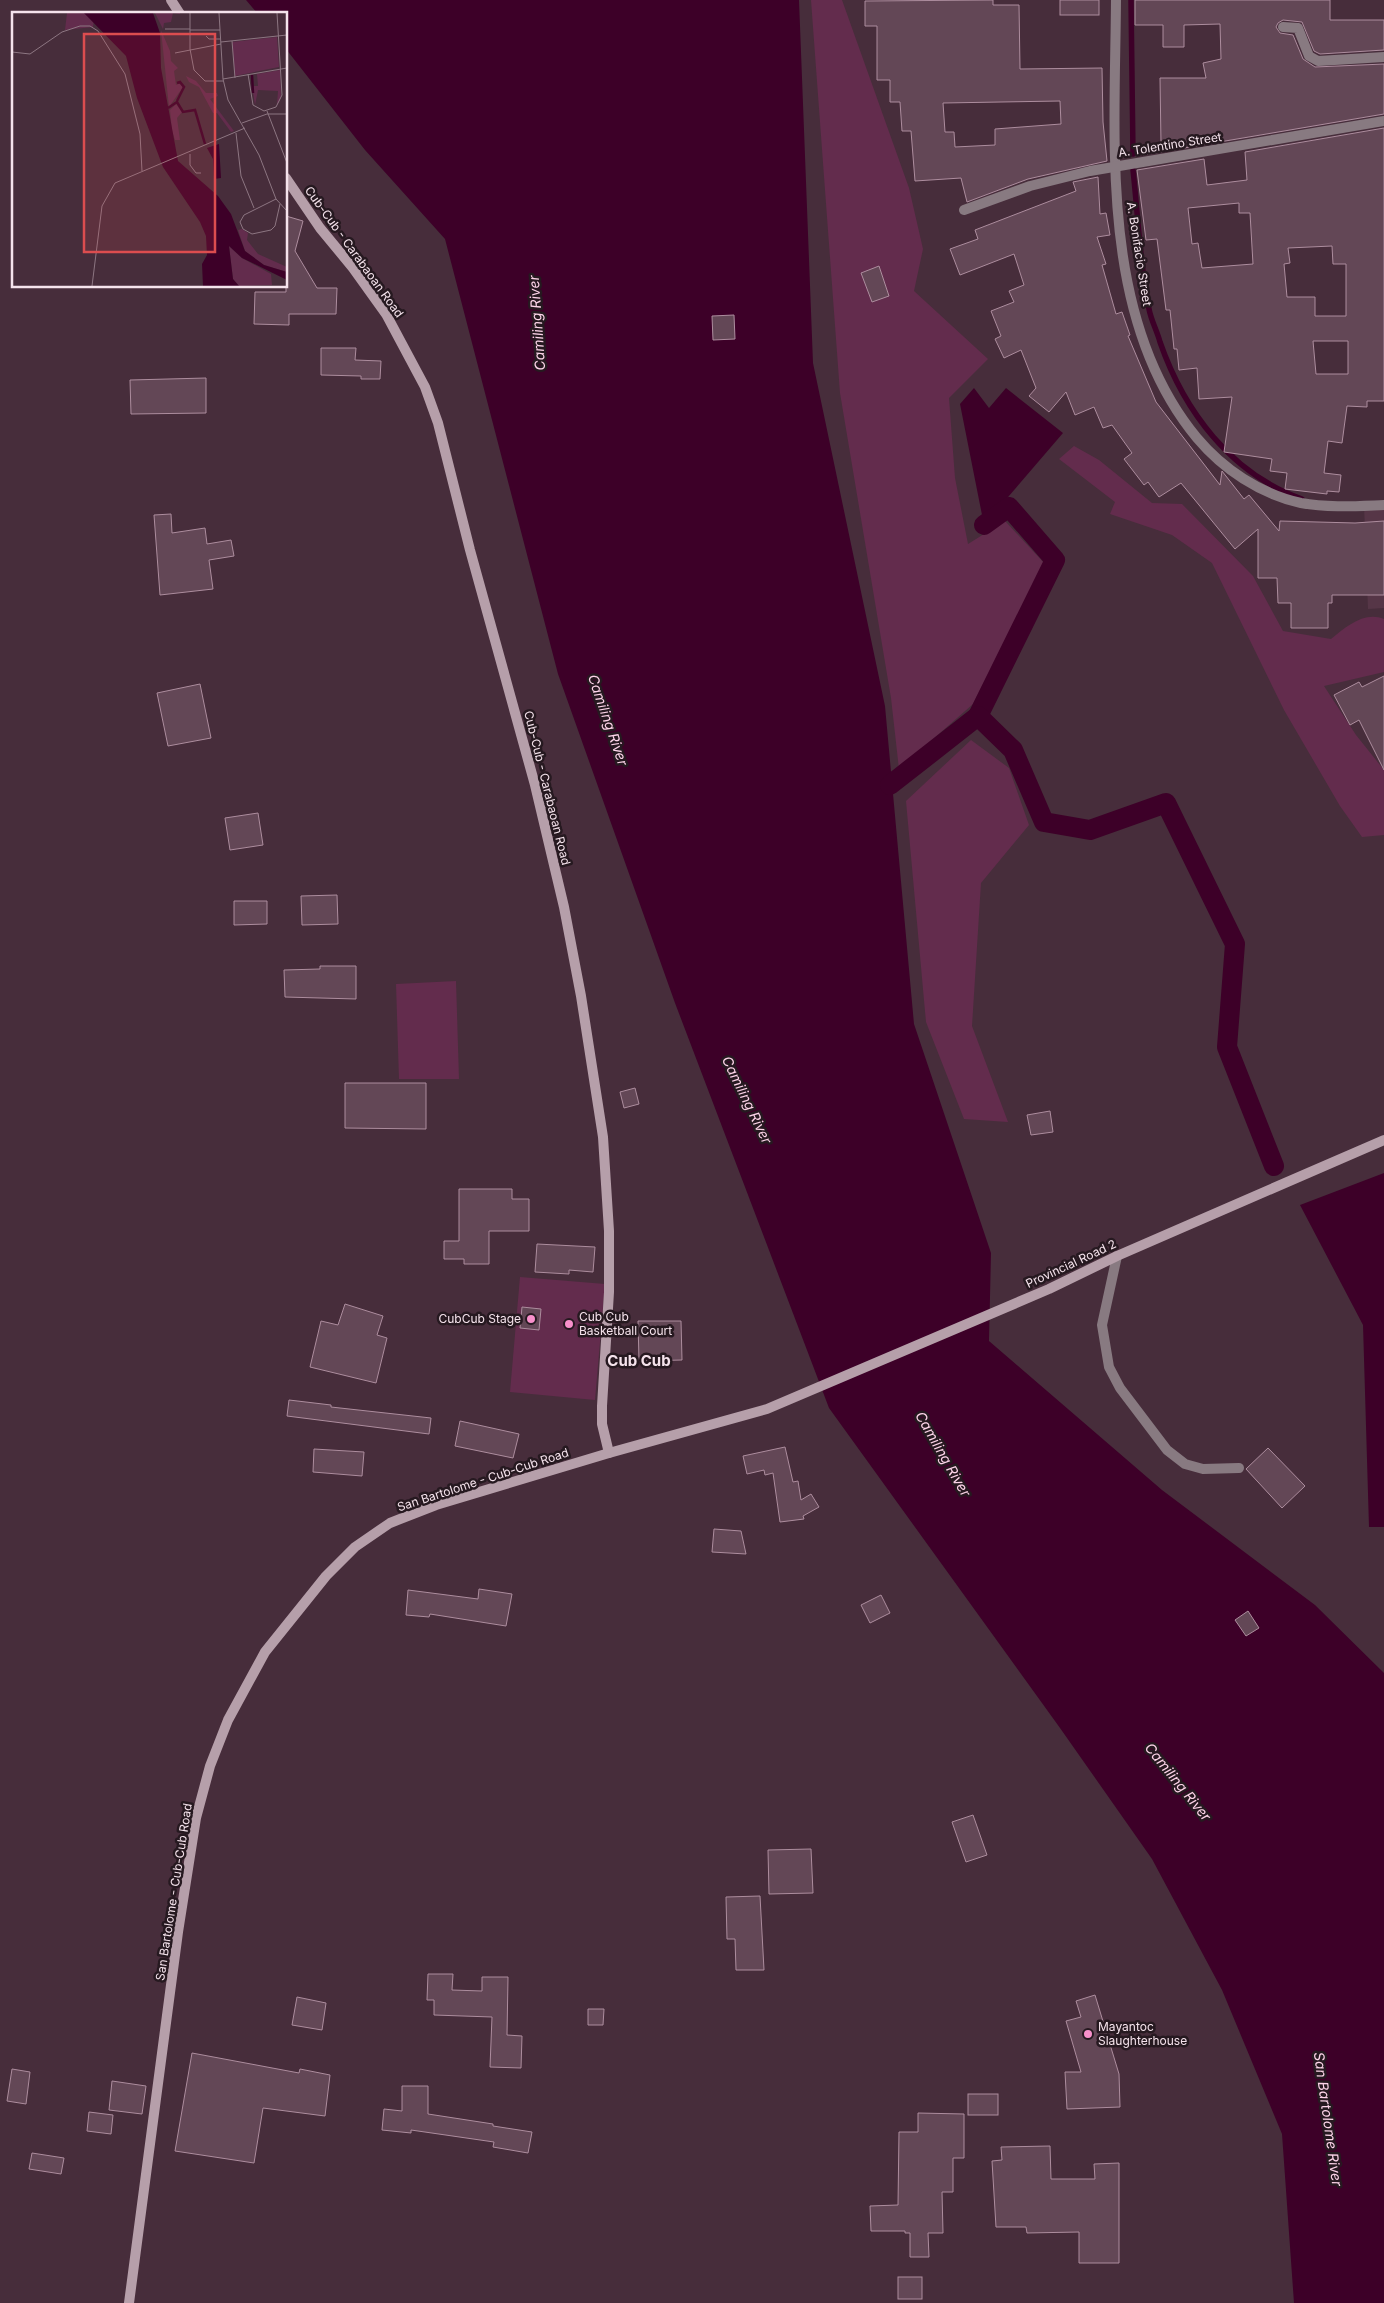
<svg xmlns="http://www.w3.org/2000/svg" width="1384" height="2303" font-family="Inter,sans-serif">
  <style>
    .built { fill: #563647 }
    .green { fill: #632c4d }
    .water { fill: #3d0028 }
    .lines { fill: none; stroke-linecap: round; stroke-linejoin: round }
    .stream { stroke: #3d0028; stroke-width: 5.5 }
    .canal { stroke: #3d0028; stroke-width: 20 }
    .building { fill: #634756; stroke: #ad8d9e; fill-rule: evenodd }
    .lane { stroke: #887a81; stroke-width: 10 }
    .street { stroke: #887a81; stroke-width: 10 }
    .secondary { stroke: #b69faa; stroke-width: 10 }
    .poi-dot { fill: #f890cb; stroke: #261920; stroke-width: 2 }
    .labels { text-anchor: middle; stroke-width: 5; stroke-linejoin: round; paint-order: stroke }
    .street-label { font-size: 12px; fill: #f5e3ec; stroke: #261920 }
    .poi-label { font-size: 12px; fill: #f5e3ec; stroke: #261920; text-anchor: start }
    .water-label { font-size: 14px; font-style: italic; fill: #fdd4e9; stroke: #261920 }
    .quarter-label { font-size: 15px; font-weight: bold; fill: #f5e3ec; stroke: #261920 }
    .inset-river { fill: none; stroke: #3d0028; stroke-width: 2.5 }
    .inset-road { fill: none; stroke: #8d7682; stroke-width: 1 }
    .view { fill: #dc4d4f; fill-opacity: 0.15; stroke: #dc4d4f; stroke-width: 2.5 }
    .inset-edge { fill: none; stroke: #f5e3ec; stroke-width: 2.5 }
  </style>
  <rect width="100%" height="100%" fill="#472d3b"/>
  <!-- built -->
  <path class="built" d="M 1384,503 L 1384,608 L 1368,609 L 1364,505 Z"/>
  <!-- green -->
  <g class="green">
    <path d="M 811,0 L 842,0 L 909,188 L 923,249 L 914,291 L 988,359 L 949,398 L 955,478 L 968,544 L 1005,521 L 1044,563 L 973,704 L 899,769 L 891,698 L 840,393 Z"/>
    <path d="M 1074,446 L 1099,460 L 1152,503 L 1182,504 L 1253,576 L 1283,631 L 1331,639 C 1346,627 1364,611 1384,619 L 1384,672 L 1324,686 L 1356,735 L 1384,770 L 1384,835 L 1362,837 L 1340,806 L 1284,710 L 1212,563 L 1172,535 L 1110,514 L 1115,502 L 1059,459 Z"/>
    <path d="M 971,740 L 1009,768 L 1029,825 L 981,883 L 972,1026 L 1008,1122 L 964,1119 L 926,1022 L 906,801 Z"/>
    <path d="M 456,981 L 459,1079 L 399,1079 L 396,984 Z"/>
    <path d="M 520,1277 L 605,1284 L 595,1400 L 510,1392 Z"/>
  </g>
  <!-- water -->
  <g class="water">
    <path d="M 246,0 L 799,0 L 813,363 L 885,706 L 914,1024 L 991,1253 L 989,1341 L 1162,1490 L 1315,1605 L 1384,1673 L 1384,2303 L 1294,2303 L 1282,2134 L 1222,1990 L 1152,1859 L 1060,1728 L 829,1408 L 675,1003 L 558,674 L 445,239 L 365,150 L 286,49 L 286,14 L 258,14 Z"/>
    <path d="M 974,388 L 989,408 L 1006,388 L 1063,433 L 984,525 L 960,404 Z"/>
    <path d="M 1384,1173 L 1384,1527 L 1369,1527 L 1363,1325 L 1300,1205 Z"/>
  </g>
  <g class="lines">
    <!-- stream -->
    <g class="stream">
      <path d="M 1131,0 L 1133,154"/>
      <path d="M 1133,170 C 1138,215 1140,266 1149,309 C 1151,320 1157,331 1160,342 C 1184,411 1231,474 1302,499"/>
    </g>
    <!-- canal -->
    <g class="canal">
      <path d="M 978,716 L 1055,560 L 1009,507 L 984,525"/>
      <path d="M 890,785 L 978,716 L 1013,750 L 1044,822 L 1090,830 L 1166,803 L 1235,944 L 1227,1047 L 1274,1166"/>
    </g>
  </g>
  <!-- building -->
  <g class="building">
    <path d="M 993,0 L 993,5 L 1019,5 L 1020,69 L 1102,68 L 1103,122 L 1107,161 L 1028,179 L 967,202 L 961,178 L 915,181 L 911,131 L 902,131 L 900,102 L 890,102 L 890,80 L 877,80 L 877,26 L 865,26 L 865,1 ZM 1060,101 L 1061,124 L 995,129 L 995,145 L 955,147 L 954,132 L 945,132 L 943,103 Z"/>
    <rect x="1060" y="0" width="39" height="15"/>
    <path d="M 1135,0 L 1330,0 L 1330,20 L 1384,20 L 1384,50 L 1320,54 L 1314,51 L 1302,22 L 1283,20 L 1278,23 L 1276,27 L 1280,33 L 1293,35 L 1303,59 L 1315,67 L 1384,64 L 1384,114 L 1143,155 L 1142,146 L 1161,144 L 1160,78 L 1206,78 L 1203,63 L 1221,59 L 1220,24 L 1184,25 L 1184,47 L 1163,47 L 1163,25 L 1135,25 Z"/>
    <path d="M 1384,128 L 1384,401 L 1367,401 L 1367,407 L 1347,406 L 1342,443 L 1328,441 L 1324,473 L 1341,475 L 1339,492 L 1327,491 L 1327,494 L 1285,489 L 1287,473 L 1270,471 L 1272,459 L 1224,452 L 1232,397 L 1199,399 L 1197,368 L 1179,370 L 1177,349 L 1174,349 L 1170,310 L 1166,310 L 1157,239 L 1146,240 L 1137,170 L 1204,159 L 1207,185 L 1247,180 L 1245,152 ZM 1239,203 L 1239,213 L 1250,213 L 1253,264 L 1202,268 L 1198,243 L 1192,244 L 1188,208 ZM 1332,246 L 1333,264 L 1346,264 L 1346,316 L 1315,316 L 1315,297 L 1287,297 L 1284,264 L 1290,263 L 1288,248 ZM 1313,341 L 1348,341 L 1348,374 L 1316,374 Z"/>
    <path d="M 1098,177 L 1100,214 L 1106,213 L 1110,235 L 1097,237 L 1106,264 L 1102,265 L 1116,314 L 1122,312 L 1130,335 L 1128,336 L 1156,402 L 1220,485 L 1222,471 L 1244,499 L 1249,495 L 1279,531 L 1280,521 L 1355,523 L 1384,521 L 1384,595 L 1332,595 L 1332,603 L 1328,603 L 1328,628 L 1291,628 L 1291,603 L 1278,603 L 1277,578 L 1258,578 L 1258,529 L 1235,549 L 1181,483 L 1159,497 L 1148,482 L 1144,485 L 1124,459 L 1132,453 L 1112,425 L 1103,428 L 1094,407 L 1075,415 L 1066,392 L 1049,412 L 1029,396 L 1036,388 L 1021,350 L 1004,358 L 995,339 L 1001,336 L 991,311 L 1014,302 L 1009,291 L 1024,285 L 1014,254 L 960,275 L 950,249 L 978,239 L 975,230 L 1076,191 L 1073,182 Z"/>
    <path d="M 286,216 L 303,221 L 295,251 L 317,288 L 337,288 L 336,314 L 289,314 L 289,325 L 254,324 L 255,292 L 286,292 Z"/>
    <path d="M 879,266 L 889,296 L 872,302 L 861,273 Z"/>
    <path d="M 734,315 L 735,339 L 713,340 L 712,316 Z"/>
    <path d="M 321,348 L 356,348 L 355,360 L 381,361 L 380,379 L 361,379 L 361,376 L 321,375 Z"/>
    <path d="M 206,378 L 206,413 L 131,414 L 130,380 Z"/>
    <path d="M 171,514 L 172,533 L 205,528 L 207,544 L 231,540 L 234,556 L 209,560 L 213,589 L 160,595 L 154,515 Z"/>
    <path d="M 1384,676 L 1384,770 L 1359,720 L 1350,725 L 1334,695 L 1359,682 L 1362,687 Z"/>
    <path d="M 200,684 L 211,738 L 168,746 L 157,693 Z"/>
    <path d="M 258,813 L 263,845 L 230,850 L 225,818 Z"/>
    <path d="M 337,895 L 338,924 L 302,925 L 301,896 Z"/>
    <path d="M 234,901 L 267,901 L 267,924 L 234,925 Z"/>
    <path d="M 320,966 L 356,966 L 356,999 L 285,997 L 284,970 L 320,969 Z"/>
    <path d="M 345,1083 L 426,1083 L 426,1129 L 345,1128 Z"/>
    <path d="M 635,1088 L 639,1104 L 624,1108 L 620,1092 Z"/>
    <path d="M 1050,1111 L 1053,1132 L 1031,1135 L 1027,1115 Z"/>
    <path d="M 459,1189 L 512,1189 L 512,1199 L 529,1199 L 529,1231 L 489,1231 L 489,1264 L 464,1264 L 464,1259 L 444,1259 L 444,1241 L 459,1241 Z"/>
    <path d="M 537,1244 L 595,1247 L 593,1272 L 569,1270 L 569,1274 L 535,1272 Z"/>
    <path d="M 345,1304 L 383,1316 L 377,1335 L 387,1338 L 376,1383 L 310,1367 L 321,1321 L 338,1325 Z"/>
    <path d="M 522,1307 L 541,1309 L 539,1330 L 520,1328 Z"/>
    <path d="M 638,1321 L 681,1321 L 682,1360 L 639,1361 Z"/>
    <path d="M 289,1400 L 331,1405 L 331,1407 L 431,1418 L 429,1434 L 287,1416 Z"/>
    <path d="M 460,1421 L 519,1434 L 513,1458 L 455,1446 Z"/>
    <path d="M 785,1447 L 793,1482 L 798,1481 L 801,1500 L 811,1494 L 819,1507 L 803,1516 L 804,1519 L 780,1522 L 773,1473 L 765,1475 L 764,1470 L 747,1474 L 743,1456 Z"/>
    <path d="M 1268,1448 L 1305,1486 L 1282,1508 L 1246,1469 Z"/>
    <path d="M 314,1449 L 364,1452 L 362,1476 L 313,1472 Z"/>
    <path d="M 714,1529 L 741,1531 L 746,1554 L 712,1552 Z"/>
    <path d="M 479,1589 L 512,1594 L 506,1626 L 430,1614 L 429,1617 L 406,1615 L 408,1590 L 478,1599 Z"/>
    <path d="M 881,1595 L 890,1613 L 870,1623 L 861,1605 Z"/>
    <path d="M 1248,1611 L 1259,1628 L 1246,1636 L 1235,1620 Z"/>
    <path d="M 973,1815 L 987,1855 L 966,1862 L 952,1822 Z"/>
    <path d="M 811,1849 L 813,1893 L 769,1894 L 768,1850 Z"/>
    <path d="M 760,1896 L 764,1970 L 736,1970 L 735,1939 L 727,1939 L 726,1897 Z"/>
    <path d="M 428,1974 L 453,1974 L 452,1990 L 482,1991 L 482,1977 L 508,1977 L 507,2035 L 522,2036 L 521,2068 L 490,2067 L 492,2017 L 434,2015 L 434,2000 L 427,2000 Z"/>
    <path d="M 1095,1995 L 1119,2074 L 1120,2107 L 1067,2109 L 1065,2072 L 1081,2072 L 1066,2021 L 1081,2017 L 1076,2001 Z"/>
    <path d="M 297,1997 L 326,2003 L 322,2030 L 292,2025 Z"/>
    <path d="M 588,2009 L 604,2009 L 603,2025 L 588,2025 Z"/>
    <path d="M 192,2053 L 299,2073 L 300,2069 L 330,2075 L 325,2116 L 263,2108 L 254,2163 L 175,2151 Z"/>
    <path d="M 12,2069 L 30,2072 L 26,2104 L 7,2101 Z"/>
    <path d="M 112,2081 L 146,2086 L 142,2114 L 109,2110 Z"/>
    <path d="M 402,2086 L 428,2086 L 428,2114 L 493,2124 L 493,2126 L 532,2132 L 528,2153 L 493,2147 L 494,2142 L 411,2130 L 411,2133 L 382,2130 L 384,2109 L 402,2111 Z"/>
    <rect x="968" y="2094" width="30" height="21"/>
    <path d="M 89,2112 L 113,2115 L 111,2134 L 87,2131 Z"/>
    <path d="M 918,2113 L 964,2114 L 964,2158 L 953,2158 L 953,2192 L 942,2192 L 943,2233 L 928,2233 L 929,2257 L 910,2257 L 910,2233 L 905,2233 L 905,2231 L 871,2231 L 870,2206 L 898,2205 L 899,2132 L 918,2132 Z"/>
    <path d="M 1050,2146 L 1051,2179 L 1095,2179 L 1094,2164 L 1119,2163 L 1119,2263 L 1079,2263 L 1079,2232 L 1027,2233 L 1026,2227 L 996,2227 L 992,2161 L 1002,2160 L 1001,2147 Z"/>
    <path d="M 32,2153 L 64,2158 L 61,2174 L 29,2169 Z"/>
    <rect x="898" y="2277" width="24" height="22"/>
  </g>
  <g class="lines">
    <!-- lane -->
    <g class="lane">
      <path d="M 1283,27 L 1298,28 L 1309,56 L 1318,61 L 1384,57"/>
      <path d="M 1117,1256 L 1102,1325 L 1109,1367 L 1120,1388 L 1167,1450 L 1185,1464 L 1203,1469 L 1239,1468"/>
    </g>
    <!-- street -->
    <g class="street">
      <path d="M 1116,0 C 1115,143 1099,320 1197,438 C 1223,469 1260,494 1301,503 C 1328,508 1357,506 1384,505"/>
      <path d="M 964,210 L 1030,186 L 1090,171 L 1384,121"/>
    </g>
    <!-- secondary -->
    <g class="secondary">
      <path d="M 171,0 L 180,14"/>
      <path d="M 286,178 L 320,228 L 353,268 L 386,314 L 425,387 L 438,423 L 470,550 L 535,785 L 564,907 L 581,996 L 603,1137 L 609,1231 L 609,1292 L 602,1406 L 602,1424 L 609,1453"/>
      <path d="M 129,2303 L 178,1932 L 196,1818 L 210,1766 L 228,1720 L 265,1652 L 326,1576 L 355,1547 L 390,1523 L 436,1505 L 609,1453 L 767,1409 L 1049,1289 L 1117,1256 L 1384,1140"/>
    </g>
  </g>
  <!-- markers -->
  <g class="poi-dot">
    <circle cx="531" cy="1319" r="5"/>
    <circle cx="569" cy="1324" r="5"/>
    <circle cx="1088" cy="2034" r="5"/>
  </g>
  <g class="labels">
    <!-- street labels -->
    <g class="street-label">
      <text transform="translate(1170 145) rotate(-9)" y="4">A. Tolentino Street</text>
      <text transform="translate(354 252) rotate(54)" y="4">Cub-Cub - Carabaoan Road</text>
      <text transform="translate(1139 254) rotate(81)" y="4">A. Bonifacio Street</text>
      <text transform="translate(547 788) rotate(76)" y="4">Cub-Cub - Carabaoan Road</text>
      <text transform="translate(1071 1264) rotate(-25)" y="4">Provincial Road 2</text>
      <text transform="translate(483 1480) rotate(-18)" y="4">San Bartolome - Cub-Cub Road</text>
      <text transform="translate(174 1892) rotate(-81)" y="4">San Bartolome - Cub-Cub Road</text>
    </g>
    <!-- poi labels -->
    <g class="poi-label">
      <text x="579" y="1321">Cub Cub<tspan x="579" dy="14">Basketball Court</tspan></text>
      <text x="521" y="1323" text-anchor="end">CubCub Stage</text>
      <text x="1098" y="2031">Mayantoc<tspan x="1098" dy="14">Slaughterhouse</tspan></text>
    </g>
    <!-- water labels -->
    <g class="water-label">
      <text transform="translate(537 323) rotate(-94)" y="5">Camiling River</text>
      <text transform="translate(608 720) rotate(71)" y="5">Camiling River</text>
      <text transform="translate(747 1100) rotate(64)" y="5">Camiling River</text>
      <text transform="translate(943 1454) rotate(60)" y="5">Camiling River</text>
      <text transform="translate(1178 1782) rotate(51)" y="5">Camiling River</text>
      <text transform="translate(1328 2119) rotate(82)" y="5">San Bartolome River</text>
    </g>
    <!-- quarter labels -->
    <g class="quarter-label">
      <text x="639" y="1366">Cub Cub</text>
    </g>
  </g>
  <!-- overview -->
  <g transform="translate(12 12)">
    <rect width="275" height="275" fill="#472d3b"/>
    <path d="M 55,1 L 72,1 L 82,8 L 81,15 L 53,18 ZM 143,1 L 168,1 L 168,2 L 161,1 L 159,10 L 152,11 L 151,17 ZM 149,18 L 158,39 L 159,49 L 166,56 L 162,59 L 164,73 L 167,71 L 171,75 L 157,95 ZM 265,25 L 267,55 L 223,64 L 220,30 ZM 268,58 L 269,86 L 265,93 L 266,79 L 246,78 L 243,93 L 240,74 L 246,74 L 245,62 ZM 174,64 L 184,69 L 194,81 L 205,81 L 206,84 L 198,87 L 222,119 L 219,120 L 205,101 L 201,101 L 187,75 L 177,70 ZM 164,92 L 170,100 L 165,106 L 168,128 L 163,128 L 160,119 L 158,98 ZM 230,217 L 236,221 L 235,228 L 246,242 L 275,255 L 275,260 L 252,253 L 233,239 L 226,218 ZM 217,234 L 230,246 L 259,262 L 260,273 L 227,274 L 221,267 Z" fill="#632c4d"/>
    <path d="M 72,1 L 141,1 L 148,21 L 149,56 L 166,149 L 206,184 L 219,202 L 233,239 L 252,253 L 275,260 L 275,268 L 230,246 L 217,234 L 221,267 L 227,274 L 191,274 L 190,252 L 195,243 L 194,224 L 188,210 L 151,155 L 125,86 L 114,44 ZM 207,132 L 209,166 L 202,167 L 201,147 L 195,136 Z" fill="#3d0028"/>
    <path class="inset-river" d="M 240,63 L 241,81M 165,89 L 172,75 L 168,70 L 165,71M 156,96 L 165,90 L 171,100 L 183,98 L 193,132"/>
    <path class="inset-road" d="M 178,1 L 178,37 L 182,58 L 193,69 L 211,69M 207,1 L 211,67M 153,17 L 178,17M 178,18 L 208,18M 194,24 L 197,27 L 208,27M 220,29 L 223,66M 209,30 L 275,23M 0,40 L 18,42 L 50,20 L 68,14 L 78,14 L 86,19 L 113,62 L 128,122 L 130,159M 163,41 L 209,32M 275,56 L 211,67 L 216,88 L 247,143 L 264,187 L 275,199M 236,62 L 241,93 L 252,99 L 264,95 L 270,83 L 265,1M 255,99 L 275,151M 230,111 L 255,102 L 275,102M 224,121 L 229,164 L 242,196M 178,142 L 178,153 L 184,161 L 189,161M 264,187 L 232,203 L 228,210 L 231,217 L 240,222 L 259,218 L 263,214 L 268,192M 80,274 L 90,194 L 103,171 L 233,116"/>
    <path class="view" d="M 72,22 L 203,22 L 203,240 L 72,240 Z"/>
    <rect width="275" height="275" class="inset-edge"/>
  </g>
</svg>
